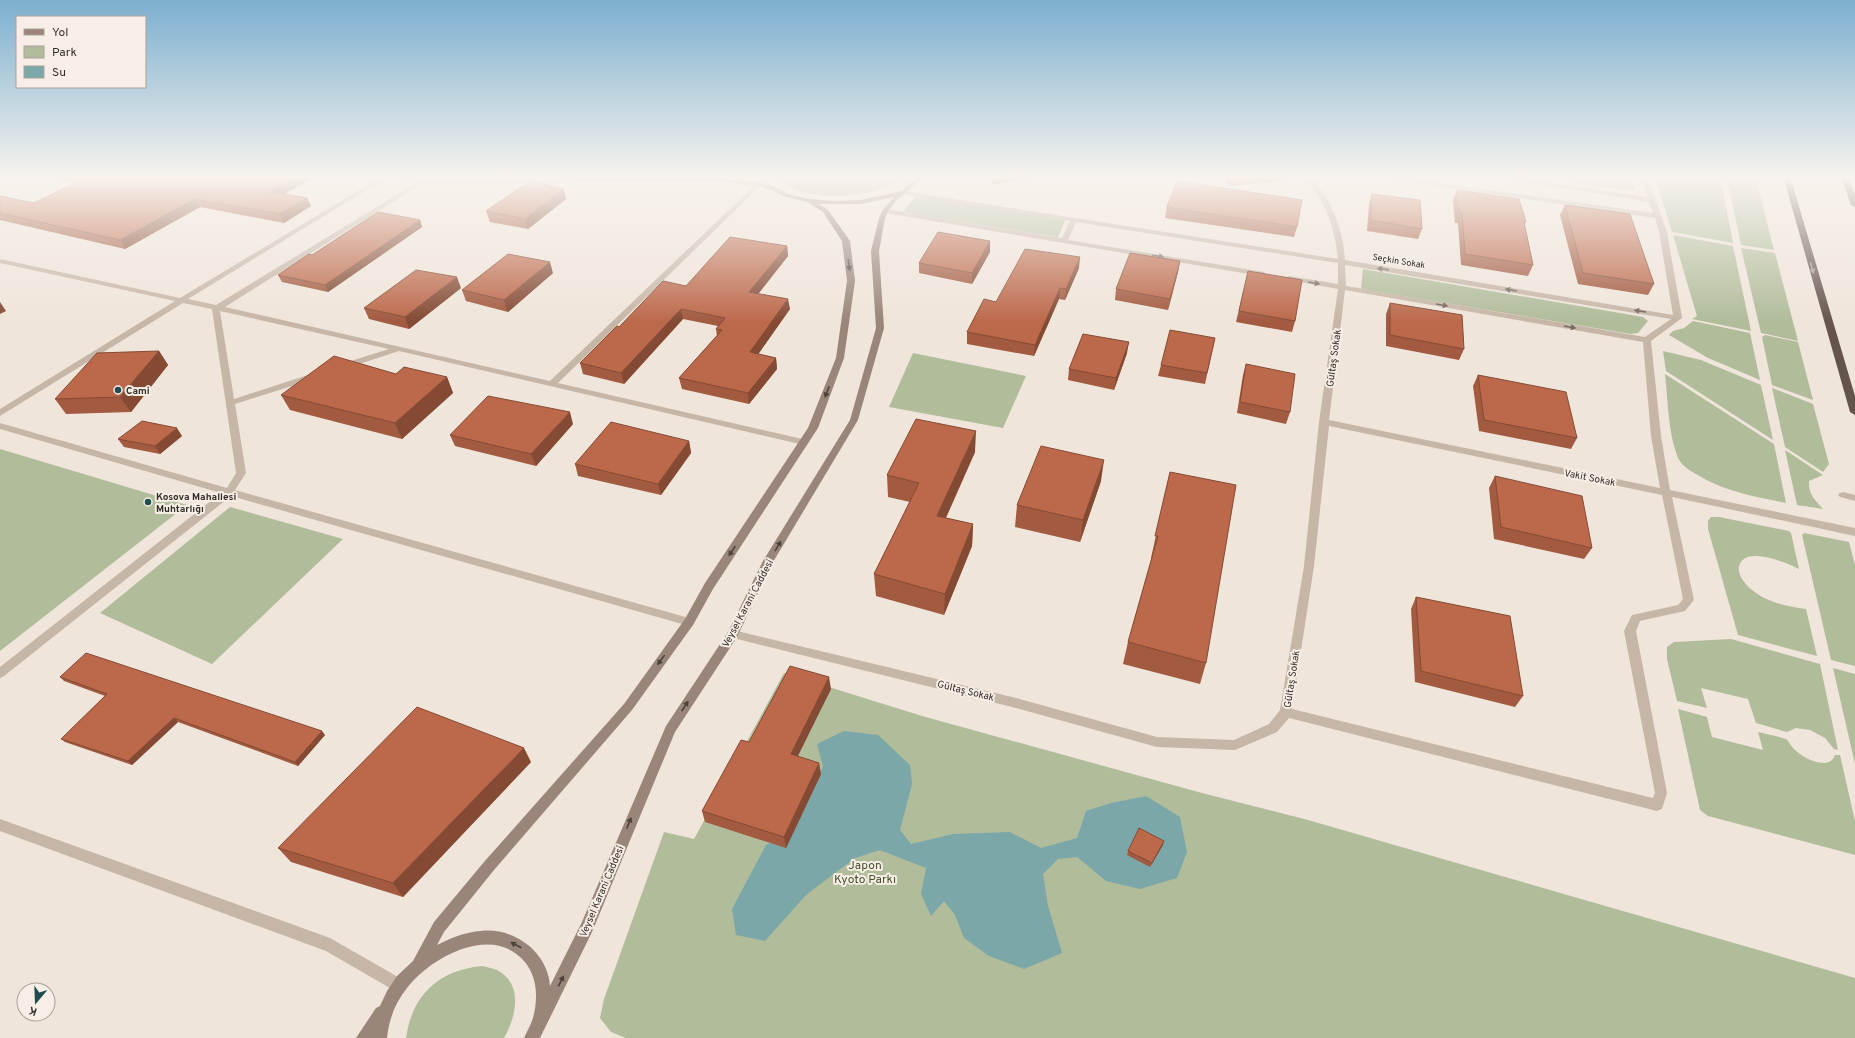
<svg xmlns="http://www.w3.org/2000/svg" width="1855" height="1038" font-family="Overpass,sans-serif">
  <style>
    .green { fill: #b1bc9b }
    .water { fill: #7ba7a9 }
    .lines { fill: none; stroke-linecap: round; stroke-linejoin: round }
    .pedestrian { fill: #c6b6a7; fill-rule: evenodd }
    .minor { fill: #c6b6a7; fill-rule: evenodd }
    .tertiary { fill: #c6b6a7; fill-rule: evenodd }
    .secondary { fill: #998579; fill-rule: evenodd }
    .trunk { fill: #64544c; fill-rule: evenodd }
    .wall { fill: #a25a40 }
    .shaded-wall { fill: #844a34 }
    .building { fill: #bc694b; stroke: #844a34 }
    .oneway { fill: #756a61 }
    .oneway2 { fill: #4c423c }
    .oneway3 { fill: #a69a91 }
    .poi-dot { fill: #204c51; stroke: #f7efe6; stroke-width: 1.5 }
    .labels { text-anchor: middle; stroke-width: 4; stroke-linejoin: round; paint-order: stroke }
    .far-street-label { font-size: 9px; fill: #332b27; stroke: #f7efe6 }
    .street-label { font-size: 10px; fill: #332b27; stroke: #f7efe6 }
    .poi-label { font-size: 10px; font-weight: bold; fill: #332b27; stroke: #f7efe6; text-anchor: start }
    .near-park-label { font-size: 12px; fill: #424f2d; stroke: #f7efe6 }
  </style>
  <rect width="100%" height="100%" fill="#efe5da"/>
  <!-- green -->
  <g class="green">
    <path d="M 775,176 L 906,176 C 876,200 803,205 775,176 Z"/>
    <path d="M 1567,176 L 1631,176 L 1636,191 L 1569,182 Z"/>
    <path d="M 1655,176 L 1720,176 L 1733,243 L 1672,232 Z"/>
    <path d="M 1727,176 L 1755,176 L 1774,250 L 1741,245 Z"/>
    <path d="M 916,196 L 1063,219 L 1065,221 L 1058,237 L 903,212 Z"/>
    <path d="M 1673,235 L 1733,246 L 1751,331 L 1692,319 L 1697,316 Z"/>
    <path d="M 1741,248 L 1775,253 L 1798,341 L 1761,333 Z"/>
    <path d="M 1363,269 L 1643,317 L 1648,321 L 1638,333 L 1631,334 L 1361,289 Z"/>
    <path d="M 1693,321 L 1750,333 L 1760,380 L 1708,358 L 1669,335 L 1673,331 L 1684,328 Z"/>
    <path d="M 1765,335 L 1798,342 L 1813,400 L 1772,385 L 1762,337 Z"/>
    <path d="M 1663,351 L 1701,360 L 1761,385 L 1773,440 L 1666,371 Z"/>
    <path d="M 913,353 L 1026,376 L 1003,428 L 889,407 Z"/>
    <path d="M 1665,374 L 1774,444 L 1786,503 C 1753,496 1725,492 1696,474 C 1689,470 1682,466 1678,458 C 1668,433 1668,401 1665,374 Z"/>
    <path d="M 1772,388 L 1813,404 L 1829,464 L 1823,472 L 1785,447 Z"/>
    <path d="M 0,449 L 187,505 L 0,651 Z"/>
    <path d="M 1785,450 L 1823,475 L 1809,481 C 1808,494 1815,500 1823,509 L 1797,505 Z"/>
    <path d="M 230,507 L 343,539 L 212,664 L 100,613 Z"/>
    <path d="M 1711,517 L 1719,517 L 1789,531 L 1791,533 L 1799,569 C 1788,563 1743,544 1739,567 C 1738,571 1740,575 1742,579 C 1756,600 1783,606 1806,609 L 1817,656 L 1738,635 L 1708,529 L 1708,521 Z"/>
    <path d="M 1804,533 L 1849,542 L 1855,565 L 1855,666 L 1831,660 L 1802,535 Z"/>
    <path d="M 1731,639 L 1820,664 L 1838,750 L 1834,749 L 1825,738 L 1810,730 L 1796,728 L 1787,732 L 1756,723 L 1748,699 L 1701,688 L 1707,708 L 1677,701 L 1667,659 L 1667,647 L 1674,642 Z"/>
    <path d="M 1833,668 L 1855,674 L 1855,764 Z"/>
    <path d="M 784,673 L 922,716 L 1202,793 L 1308,820 L 1855,978 L 1855,1038 L 626,1038 L 611,1032 L 600,1018 L 604,999 L 664,832 L 694,839 Z"/>
    <path d="M 1678,709 L 1707,717 L 1712,737 L 1763,750 L 1758,732 C 1767,734 1777,736 1786,739 C 1789,741 1790,745 1793,748 C 1802,758 1829,772 1835,755 L 1840,755 L 1855,821 L 1855,855 L 1708,816 L 1700,810 Z"/>
    <path d="M 482,966 C 486,967 493,968 497,970 C 524,984 516,1017 504,1038 L 406,1038 C 412,995 439,970 482,966 Z"/>
  </g>
  <!-- water -->
  <path class="water" d="M 844,731 L 878,735 L 910,765 L 912,784 L 900,830 L 911,844 L 953,834 L 1010,832 L 1041,848 L 1077,838 L 1086,811 L 1111,803 L 1146,796 L 1180,817 L 1187,852 L 1177,878 L 1140,889 L 1106,881 L 1077,857 L 1058,859 L 1043,874 L 1048,906 L 1062,953 L 1024,969 L 989,956 L 964,938 L 955,915 L 944,901 L 931,916 L 921,894 L 926,868 L 880,850 L 855,858 L 806,895 L 765,941 L 736,935 L 732,909 L 766,845 L 793,832 L 823,766 L 817,744 Z"/>
  <g class="lines">
    <!-- pedestrian -->
    <path class="pedestrian" d="M 1843,492 L 1855,495 L 1855,501 L 1840,497 L 1838,495 L 1840,493 Z"/>
    <!-- minor -->
    <g class="minor">
      <path d="M 1303,176 L 1310,176 C 1332,200 1343,228 1345,260 L 1673,315 L 1659,232 L 1655,218 L 1368,176 L 1388,176 L 1653,213 L 1649,202 L 1486,176 L 1505,176 L 1648,197 L 1641,176 L 1647,176 L 1667,232 L 1682,318 L 1651,341 L 1661,436 L 1670,490 L 1855,528 L 1855,536 L 1672,497 L 1694,600 L 1685,611 L 1640,621 L 1636,631 L 1667,793 L 1662,809 L 1657,811 L 1289,718 L 1277,732 L 1235,750 L 1157,747 L 1016,708 L 729,637 L 727,634 L 729,631 L 733,630 L 1016,698 L 1157,737 L 1234,740 L 1269,724 L 1280,710 L 1304,566 L 1319,422 L 1338,289 L 1289,280 L 1285,278 L 1289,276 L 1338,284 L 1338,263 L 1076,222 L 1068,240 L 1264,272 L 1265,274 L 1261,276 L 885,213 L 882,211 L 885,209 L 1062,238 L 1070,221 L 901,194 L 901,192 L 903,191 L 1338,259 C 1334,223 1326,204 1303,176 ZM 1345,265 L 1671,319 L 1645,337 L 1346,286 ZM 1345,290 L 1643,342 L 1651,436 L 1660,488 L 1329,420 ZM 1329,426 L 1662,495 L 1683,599 L 1678,605 L 1632,615 L 1624,631 L 1655,793 L 1653,798 L 1292,709 L 1314,566 Z"/>
      <path d="M 385,177 L 390,178 L 370,188 L 188,299 L 216,305 L 421,180 L 423,181 L 423,183 L 225,307 L 550,381 L 757,183 L 762,184 L 558,383 L 807,440 L 809,442 L 807,444 L 804,445 L 399,351 L 344,369 L 340,366 L 341,364 L 389,349 L 220,311 L 234,399 L 311,374 L 317,374 L 318,376 L 317,378 L 235,404 L 246,473 L 235,490 L 689,618 L 693,619 L 695,622 L 693,625 L 689,626 L 231,496 L 4,676 L 0,678 L 0,667 L 221,493 L 0,429 L 0,423 L 227,488 L 236,473 L 212,309 L 183,303 L 0,416 L 0,409 L 175,301 L 0,263 L 0,259 L 180,298 L 366,186 Z"/>
      <path d="M 0,819 L 330,938 L 405,981 L 407,986 L 405,991 L 400,993 L 395,991 L 326,951 L 0,831 Z"/>
    </g>
    <!-- tertiary -->
    <path class="tertiary" d="M 376,176 L 397,176 L 430,181 L 577,178 L 580,180 L 577,182 L 430,185 Z"/>
    <!-- secondary -->
    <path class="secondary" d="M 918,176 L 926,176 L 897,200 L 888,211 L 885,218 L 879,251 L 884,328 L 858,420 L 773,562 L 737,637 L 675,732 L 592,932 L 540,1038 L 524,1038 C 527,1031 531,1025 533,1018 C 538,999 538,977 524,961 C 492,924 431,957 407,988 C 395,1003 389,1019 387,1038 L 356,1038 L 376,1008 L 380,1006 L 387,991 L 397,976 L 413,961 L 434,922 L 484,862 L 624,704 L 685,619 L 705,583 L 808,428 L 836,358 L 847,281 L 842,241 L 823,212 L 807,202 L 784,196 L 767,188 L 759,186 L 711,181 L 577,182 L 574,180 L 577,178 L 711,177 L 759,182 L 771,185 L 788,194 L 809,199 L 834,201 L 861,200 L 901,191 ZM 894,197 L 883,210 L 879,218 L 871,251 L 876,328 L 850,420 L 763,561 L 728,632 L 666,726 L 582,922 L 550,986 C 548,952 514,927 481,931 C 465,932 451,938 437,945 L 444,932 L 494,870 L 632,710 L 693,625 L 713,589 L 818,428 L 844,358 L 855,281 L 850,241 L 828,210 L 819,204 L 861,204 Z"/>
    <!-- trunk -->
    <g class="trunk">
      <path d="M 1783,176 L 1790,176 L 1855,396 L 1855,415 L 1850,412 Z"/>
      <path d="M 1841,176 L 1848,176 L 1855,195 L 1855,207 L 1851,205 Z"/>
    </g>
  </g>
  <!-- wall -->
  <g class="wall">
    <path d="M 56,176 L 316,176 L 284,194 L 307,198 L 311,206 L 284,223 L 200,207 L 125,249 L 0,220 L 0,196 L 34,203 L 76,183 L 58,179 Z"/>
    <path d="M 1221,176 L 1283,176 L 1282,181 L 1229,186 Z"/>
    <path d="M 1457,190 L 1526,222 L 1524,225 L 1533,265 L 1528,276 L 1461,265 L 1458,223 L 1455,223 L 1453,200 Z"/>
    <path d="M 1372,194 L 1422,229 L 1418,239 L 1367,231 L 1369,204 Z"/>
    <path d="M 566,199 L 528,229 L 490,222 L 486,211 Z"/>
    <path d="M 1565,205 L 1654,284 L 1648,295 L 1578,284 L 1560,215 Z"/>
    <path d="M 1167,207 L 1297,227 L 1294,237 L 1165,218 Z"/>
    <path d="M 420,220 L 422,227 L 328,292 L 282,282 L 278,275 L 312,255 Z"/>
    <path d="M 990,241 L 990,252 L 972,284 L 919,273 L 919,263 Z"/>
    <path d="M 787,246 L 788,256 L 758,294 L 790,309 L 758,354 L 776,358 L 777,369 L 749,404 L 682,389 L 679,378 L 717,336 L 716,329 L 718,326 L 683,319 L 624,384 L 583,374 L 580,363 L 619,327 L 686,286 Z"/>
    <path d="M 1180,261 L 1178,272 L 1168,310 L 1115,300 L 1116,289 Z"/>
    <path d="M 1079,268 L 1065,300 L 1059,299 L 1034,356 L 967,344 L 967,332 L 996,302 Z"/>
    <path d="M 1248,271 L 1295,321 L 1292,332 L 1236,322 Z"/>
    <path d="M 553,273 L 508,312 L 466,301 L 462,290 Z"/>
    <path d="M 461,288 L 409,329 L 369,319 L 364,308 Z"/>
    <path d="M 1390,303 L 1464,349 L 1459,360 L 1386,346 L 1386,314 Z"/>
    <path d="M 1215,338 L 1205,384 L 1158,376 L 1161,365 Z"/>
    <path d="M 159,351 L 168,365 L 131,412 L 66,414 L 55,399 Z"/>
    <path d="M 1127,353 L 1114,390 L 1068,380 L 1069,369 Z"/>
    <path d="M 1246,364 L 1290,412 L 1286,424 L 1237,413 L 1243,375 Z"/>
    <path d="M 396,374 L 447,377 L 453,393 L 402,439 L 290,410 L 281,395 Z"/>
    <path d="M 1478,375 L 1577,438 L 1571,449 L 1479,431 L 1473,386 Z"/>
    <path d="M 573,424 L 536,466 L 455,446 L 450,435 Z"/>
    <path d="M 182,436 L 160,454 L 124,447 L 118,439 Z"/>
    <path d="M 689,441 L 691,453 L 661,495 L 578,476 L 575,464 Z"/>
    <path d="M 975,452 L 946,518 L 973,524 L 972,546 L 944,615 L 876,596 L 874,574 L 910,502 L 888,497 L 887,475 Z"/>
    <path d="M 1170,472 L 1206,663 L 1200,684 L 1123,664 L 1128,642 L 1152,558 L 1151,558 Z"/>
    <path d="M 1495,476 L 1592,548 L 1584,559 L 1494,539 L 1489,488 Z"/>
    <path d="M 1101,481 L 1080,542 L 1015,527 L 1017,505 Z"/>
    <path d="M 1416,597 L 1523,696 L 1515,707 L 1415,682 L 1411,609 Z"/>
    <path d="M 60,677 L 325,735 L 298,766 L 178,722 L 132,765 L 65,742 L 61,739 L 105,696 L 64,681 Z"/>
    <path d="M 831,689 L 797,756 L 821,774 L 786,848 L 705,822 L 702,811 L 749,742 Z"/>
    <path d="M 531,762 L 403,897 L 291,862 L 278,848 Z"/>
    <path d="M 1163,845 L 1150,867 L 1127,855 L 1128,851 Z"/>
  </g>
  <!-- shaded-wall -->
  <g class="shaded-wall">
    <path d="M 297,176 L 316,176 L 274,200 L 270,192 Z"/>
    <path d="M 993,176 L 1043,176 L 992,185 Z"/>
    <path d="M 564,189 L 566,199 L 528,229 L 525,219 Z"/>
    <path d="M 307,198 L 311,206 L 284,223 L 280,214 Z"/>
    <path d="M 195,199 L 200,207 L 125,249 L 120,240 Z"/>
    <path d="M 420,220 L 422,227 L 328,292 L 325,285 Z"/>
    <path d="M 990,241 L 990,252 L 972,284 L 972,273 Z"/>
    <path d="M 787,246 L 788,256 L 751,303 L 749,292 Z"/>
    <path d="M 1080,257 L 1079,268 L 1065,300 L 1066,289 Z"/>
    <path d="M 1180,261 L 1178,272 L 1168,310 L 1170,299 Z"/>
    <path d="M 550,262 L 553,273 L 508,312 L 504,300 Z"/>
    <path d="M 457,277 L 461,288 L 409,329 L 405,317 Z"/>
    <path d="M 1060,288 L 1059,299 L 1034,356 L 1035,345 Z"/>
    <path d="M 788,299 L 790,309 L 752,363 L 750,352 Z"/>
    <path d="M 0,302 L 6,311 L 0,314 Z"/>
    <path d="M 681,309 L 683,319 L 624,384 L 621,373 Z"/>
    <path d="M 1129,342 L 1127,353 L 1114,390 L 1116,378 Z"/>
    <path d="M 159,351 L 168,365 L 131,412 L 120,397 Z"/>
    <path d="M 776,358 L 777,369 L 749,404 L 748,393 Z"/>
    <path d="M 447,377 L 453,393 L 402,439 L 395,423 Z"/>
    <path d="M 570,412 L 573,424 L 536,466 L 531,454 Z"/>
    <path d="M 177,428 L 182,436 L 160,454 L 155,446 Z"/>
    <path d="M 976,431 L 975,452 L 937,537 L 937,516 Z"/>
    <path d="M 689,441 L 691,453 L 661,495 L 658,484 Z"/>
    <path d="M 1104,460 L 1101,481 L 1080,542 L 1083,520 Z"/>
    <path d="M 973,524 L 972,546 L 944,615 L 945,594 Z"/>
    <path d="M 829,677 L 831,689 L 793,766 L 791,754 Z"/>
    <path d="M 174,718 L 178,722 L 132,765 L 128,761 Z"/>
    <path d="M 322,731 L 325,735 L 298,766 L 295,762 Z"/>
    <path d="M 524,748 L 531,762 L 403,897 L 393,883 Z"/>
    <path d="M 819,763 L 821,774 L 786,848 L 784,837 Z"/>
    <path d="M 1164,841 L 1163,845 L 1150,867 L 1152,863 Z"/>
  </g>
  <!-- building -->
  <g class="building">
    <path d="M 83,176 L 297,176 L 270,192 L 307,198 L 280,214 L 195,199 L 120,240 L 0,213 L 0,196 L 34,203 L 87,177 Z"/>
    <path d="M 530,181 L 564,189 L 525,219 L 486,211 Z"/>
    <path d="M 1177,181 L 1302,200 L 1297,227 L 1167,207 Z"/>
    <path d="M 1457,190 L 1519,199 L 1526,222 L 1524,222 L 1533,265 L 1465,254 L 1462,213 L 1459,212 Z"/>
    <path d="M 1372,194 L 1420,200 L 1422,229 L 1371,220 Z"/>
    <path d="M 1565,205 L 1630,214 L 1654,284 L 1583,273 Z"/>
    <path d="M 378,212 L 420,220 L 325,285 L 278,275 L 309,254 L 312,255 Z"/>
    <path d="M 938,232 L 990,241 L 972,273 L 919,263 Z"/>
    <path d="M 730,237 L 787,246 L 749,292 L 788,299 L 750,352 L 776,358 L 748,393 L 679,378 L 722,330 L 716,329 L 725,318 L 681,309 L 621,373 L 580,363 L 617,326 L 619,327 L 663,281 L 686,286 Z"/>
    <path d="M 1025,249 L 1080,257 L 1066,289 L 1060,288 L 1035,345 L 967,332 L 984,299 L 996,302 Z"/>
    <path d="M 1130,253 L 1180,261 L 1170,299 L 1116,289 Z"/>
    <path d="M 508,254 L 550,262 L 504,300 L 462,290 Z"/>
    <path d="M 416,270 L 457,277 L 405,317 L 364,308 Z"/>
    <path d="M 1248,271 L 1302,280 L 1295,321 L 1239,311 Z"/>
    <path d="M 1390,303 L 1462,315 L 1464,349 L 1390,335 Z"/>
    <path d="M 1170,330 L 1215,338 L 1207,373 L 1161,365 Z"/>
    <path d="M 1083,334 L 1129,342 L 1116,378 L 1069,369 Z"/>
    <path d="M 159,351 L 120,397 L 55,399 L 97,353 Z"/>
    <path d="M 334,356 L 396,374 L 404,367 L 447,377 L 395,423 L 281,395 Z"/>
    <path d="M 1246,364 L 1295,374 L 1290,412 L 1240,402 Z"/>
    <path d="M 1478,375 L 1566,392 L 1577,438 L 1484,420 Z"/>
    <path d="M 488,396 L 570,412 L 531,454 L 450,435 Z"/>
    <path d="M 916,419 L 976,431 L 937,516 L 973,524 L 945,594 L 874,574 L 919,483 L 887,475 Z"/>
    <path d="M 142,421 L 177,428 L 155,446 L 118,439 Z"/>
    <path d="M 611,422 L 689,441 L 658,484 L 575,464 Z"/>
    <path d="M 1041,446 L 1104,460 L 1083,520 L 1017,505 Z"/>
    <path d="M 1170,472 L 1236,485 L 1206,663 L 1128,642 L 1158,536 L 1155,536 Z"/>
    <path d="M 1495,476 L 1582,496 L 1592,548 L 1501,527 Z"/>
    <path d="M 1416,597 L 1510,616 L 1523,696 L 1421,671 Z"/>
    <path d="M 86,653 L 322,731 L 295,762 L 174,718 L 128,761 L 61,739 L 107,694 L 60,677 Z"/>
    <path d="M 790,666 L 829,677 L 791,754 L 819,763 L 784,837 L 702,811 L 741,740 L 749,742 Z"/>
    <path d="M 417,707 L 524,748 L 393,883 L 278,848 Z"/>
    <path d="M 1139,828 L 1164,841 L 1152,863 L 1128,851 Z"/>
  </g>
  <!-- one-way arrows -->
  <defs><path id="oneway-solid" d="M-6-.8H1V-3.2L6.5 0L1 3.2V.8H-6Z"/></defs>
  <g class="oneway">
    <use href="#oneway-solid" transform="translate(1158 256) rotate(10)"/>
    <use href="#oneway-solid" transform="translate(1383 269) rotate(-171)"/>
    <use href="#oneway-solid" transform="translate(1314 283) rotate(10)"/>
    <use href="#oneway-solid" transform="translate(1511 290) rotate(-171)"/>
    <use href="#oneway-solid" transform="translate(1442 305) rotate(10)"/>
    <use href="#oneway-solid" transform="translate(1640 311) rotate(-171)"/>
    <use href="#oneway-solid" transform="translate(1570 327) rotate(10)"/>
  </g>
  <g class="oneway2">
    <use href="#oneway-solid" transform="translate(849 265) rotate(83)"/>
    <use href="#oneway-solid" transform="translate(827 392) rotate(111)"/>
    <use href="#oneway-solid" transform="translate(778 546) rotate(-59)"/>
    <use href="#oneway-solid" transform="translate(732 551) rotate(123)"/>
    <use href="#oneway-solid" transform="translate(661 660) rotate(126)"/>
    <use href="#oneway-solid" transform="translate(685 706) rotate(-57)"/>
    <use href="#oneway-solid" transform="translate(629 823) rotate(-68)"/>
    <use href="#oneway-solid" transform="translate(516 945) rotate(-153)"/>
    <use href="#oneway-solid" transform="translate(561 981) rotate(-64)"/>
  </g>
  <use class="oneway3" href="#oneway-solid" transform="translate(1812 268) rotate(74)"/>
  <!-- sky -->
  <linearGradient id="sky" x2="0" y2="1"><stop stop-color="#7cafcf"/><stop offset="0.55" stop-color="#f8f3ee"/><stop offset="1" stop-color="#f8f3ee" stop-opacity="0"/></linearGradient>
  <rect width="1855" height="322" fill="url(#sky)"/>
  <!-- markers -->
  <g class="poi-dot">
    <circle cx="118" cy="390" r="4"/>
    <circle cx="148" cy="502" r="4"/>
  </g>
  <g class="labels">
    <!-- far-street labels -->
    <g class="far-street-label">
      <text transform="translate(1399 261) rotate(9)" y="3">Seçkin Sokak</text>
    </g>
    <!-- street labels -->
    <g class="street-label">
      <text transform="translate(1333 358) rotate(-82)" y="4">Gültaş Sokak</text>
      <text transform="translate(1590 477) rotate(11)" y="4">Vakit Sokak</text>
      <text transform="translate(747 603) rotate(-62)" y="4">Veysel Karani Caddesi</text>
      <text transform="translate(1291 679) rotate(-81)" y="4">Gültaş Sokak</text>
      <text transform="translate(966 690) rotate(14)" y="4">Gültaş Sokak</text>
      <text transform="translate(601 891) rotate(-67)" y="4">Veysel Karani Caddesi</text>
    </g>
    <!-- poi labels -->
    <g class="poi-label">
      <text x="126" y="394">Cami</text>
      <text x="156" y="500">Kosova Mahallesi<tspan x="156" dy="12">Muhtarlığı</tspan></text>
    </g>
    <!-- near-park labels -->
    <g class="near-park-label">
      <text x="865" y="869">Japon<tspan x="865" dy="14">Kyoto Parkı</tspan></text>
    </g>
  </g>
  <!-- legend -->
  <rect x="16" y="16" width="130" height="72" fill="#f7efe6" stroke="#a9a19a"/>
  <rect x="24" y="29" width="20" height="6" fill="#998579" stroke="#a9a19a"/>
  <text x="52" y="36" font-size="12" fill="#332b27">Yol</text>
  <rect x="24" y="46" width="20" height="12" fill="#b1bc9b" stroke="#a9a19a"/>
  <text x="52" y="56" font-size="12" fill="#332b27">Park</text>
  <rect x="24" y="66" width="20" height="12" fill="#7ba7a9" stroke="#a9a19a"/>
  <text x="52" y="76" font-size="12" fill="#332b27">Su</text>
  <!-- north arrow -->
  <g transform="translate(36 1002) rotate(199)"><circle r="19" fill="#f7efe6" stroke="#a9a19a"/>
  <path d="M0-3L7 15L0 10L-7 15Z" fill="#204c51"/>
  <text y="-6" font-size="11" font-weight="bold" text-anchor="middle" fill="#332b27">K</text>
  </g>
</svg>
